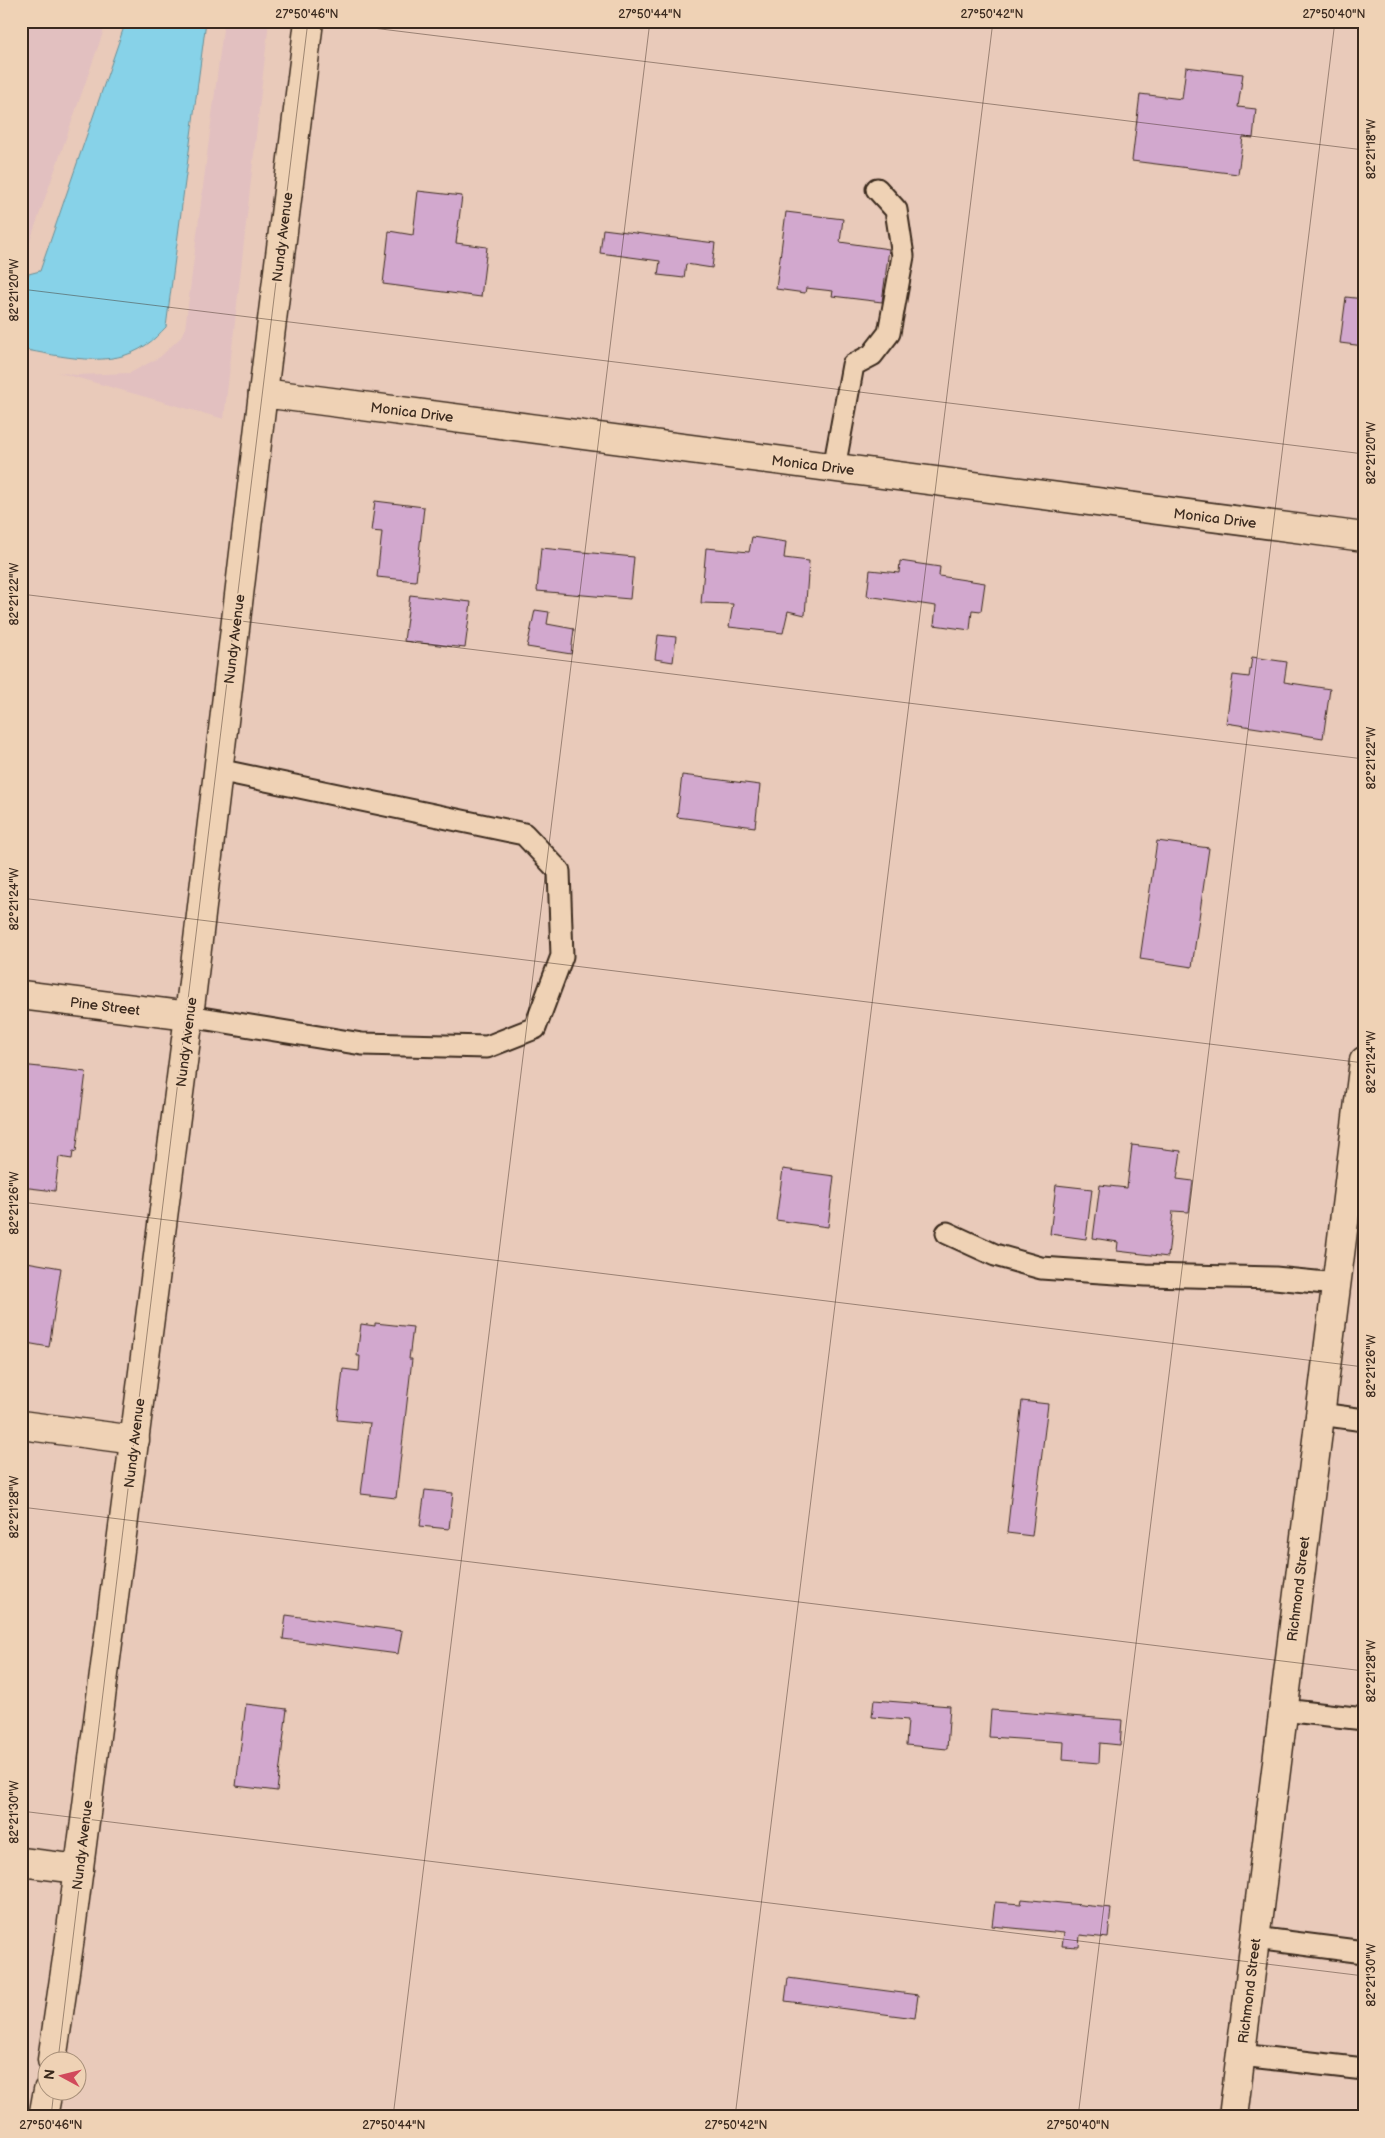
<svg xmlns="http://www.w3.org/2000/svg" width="1385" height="2138" font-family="'Balsamiq Sans',sans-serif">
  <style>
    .built { fill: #e2c0c0 }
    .water { fill: #87d2e8; stroke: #698f97 }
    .building { fill: #d2a8ce; stroke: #3b2a1e }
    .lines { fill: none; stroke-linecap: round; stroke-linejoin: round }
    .service-casing { stroke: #3b2a1e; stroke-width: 25 }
    .minor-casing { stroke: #3b2a1e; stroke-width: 31 }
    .tertiary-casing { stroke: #3b2a1e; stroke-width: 31 }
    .service { stroke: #efd2b5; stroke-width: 21 }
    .minor { stroke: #efd2b5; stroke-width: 28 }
    .tertiary { stroke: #efd2b5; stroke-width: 28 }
    .ticks { fill: none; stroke: #3b2a1e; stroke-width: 1; stroke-opacity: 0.45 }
    .labels { text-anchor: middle; stroke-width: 4; stroke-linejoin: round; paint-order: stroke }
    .street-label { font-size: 14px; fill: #3b2a1e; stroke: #efd2b5 }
    .neatline { fill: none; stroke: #3b2a1e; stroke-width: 2 }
    .ticks-label { font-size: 12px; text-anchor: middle; fill: #3b2a1e }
  </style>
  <rect width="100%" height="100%" fill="#e9caba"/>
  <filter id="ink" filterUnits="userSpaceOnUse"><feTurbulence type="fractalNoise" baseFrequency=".02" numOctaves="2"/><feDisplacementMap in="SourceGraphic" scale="10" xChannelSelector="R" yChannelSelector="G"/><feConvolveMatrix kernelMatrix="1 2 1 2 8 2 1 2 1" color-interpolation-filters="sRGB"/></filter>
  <g filter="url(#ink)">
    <!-- built -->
    <g class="built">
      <path d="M 21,21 L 107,21 L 24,258 L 21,259 Z"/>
      <path d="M 224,21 L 269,21 L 224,419 L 57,372 L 76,375 L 130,373 L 160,357 L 180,338 L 185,329 Z"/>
    </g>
    <!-- water -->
    <path class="water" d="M 126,21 L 206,21 L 166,327 C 160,333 154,340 146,345 C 111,370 61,356 21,349 L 21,276 L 40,271 Z"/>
    <!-- building -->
    <g class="building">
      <path d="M 1186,67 L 1243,74 L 1238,107 L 1256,109 L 1253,138 L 1243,137 L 1238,174 L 1132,161 L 1140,94 L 1182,99 Z"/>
      <path d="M 418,191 L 462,196 L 456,243 L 487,247 L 481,297 L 383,284 L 389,231 L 413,235 Z"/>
      <path d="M 786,212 L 843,219 L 840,242 L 889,249 L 882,302 L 832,296 L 833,291 L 806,288 L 805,293 L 776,289 Z"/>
      <path d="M 603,229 L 715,243 L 712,268 L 686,264 L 684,278 L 658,275 L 660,261 L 600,253 Z"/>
      <path d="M 1346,297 L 1364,299 L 1364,346 L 1340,343 Z"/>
      <path d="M 375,501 L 424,507 L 416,581 L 377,577 L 382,532 L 371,531 Z"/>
      <path d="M 752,537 L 786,542 L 784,558 L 809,561 L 805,615 L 788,611 L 783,633 L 729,627 L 733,604 L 701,603 L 706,548 L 749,552 Z"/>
      <path d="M 541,548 L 634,557 L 630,599 L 537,591 Z"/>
      <path d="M 900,561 L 940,567 L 939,576 L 985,583 L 981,611 L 972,610 L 970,630 L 934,625 L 936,606 L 867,596 L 870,570 L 899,573 Z"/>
      <path d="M 410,595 L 471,602 L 465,648 L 404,641 Z"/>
      <path d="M 535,610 L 549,612 L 547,624 L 574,629 L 571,654 L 527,647 Z"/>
      <path d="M 658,635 L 676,637 L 673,662 L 655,659 Z"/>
      <path d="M 1252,657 L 1287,662 L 1284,682 L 1330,689 L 1323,738 L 1226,723 L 1233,675 L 1249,677 Z"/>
      <path d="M 682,775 L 760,785 L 755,827 L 677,817 Z"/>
      <path d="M 1157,841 L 1209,848 L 1192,967 L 1140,959 Z"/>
      <path d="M 21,1065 L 86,1072 L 76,1152 L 73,1151 L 72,1159 L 59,1157 L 55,1191 L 21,1187 Z"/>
      <path d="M 1132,1145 L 1181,1151 L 1177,1179 L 1193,1181 L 1189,1212 L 1173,1211 L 1168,1257 L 1117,1251 L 1118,1242 L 1093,1238 L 1100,1185 L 1127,1188 Z"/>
      <path d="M 783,1169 L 834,1176 L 828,1227 L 776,1220 Z"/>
      <path d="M 1056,1185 L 1092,1189 L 1086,1239 L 1050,1234 Z"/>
      <path d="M 21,1261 L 61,1268 L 49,1347 L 21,1342 Z"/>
      <path d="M 375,1323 L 413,1327 L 409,1359 L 412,1359 L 396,1498 L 361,1494 L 370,1423 L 337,1420 L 343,1369 L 359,1371 L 360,1356 L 357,1356 L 361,1324 L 375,1326 Z"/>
      <path d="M 1022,1401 L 1048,1404 L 1032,1536 L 1007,1533 Z"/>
      <path d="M 425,1490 L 453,1493 L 449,1529 L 420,1526 Z"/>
      <path d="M 286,1615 L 402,1631 L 398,1654 L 283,1639 Z"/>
      <path d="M 874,1700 L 950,1706 L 947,1749 L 906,1745 L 908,1720 L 872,1717 Z"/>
      <path d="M 246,1704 L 287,1709 L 277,1791 L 236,1786 Z"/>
      <path d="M 991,1710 L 1122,1720 L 1120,1745 L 1100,1743 L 1099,1763 L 1063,1760 L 1064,1742 L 989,1737 Z"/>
      <path d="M 1022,1899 L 1111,1908 L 1108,1938 L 1080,1935 L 1079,1947 L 1062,1946 L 1064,1933 L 992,1926 L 995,1902 L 1021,1904 Z"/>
      <path d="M 788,1978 L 918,1995 L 915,2018 L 785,2001 Z"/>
    </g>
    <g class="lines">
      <!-- service casing -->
      <g class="service-casing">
        <g id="service">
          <path d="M 834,468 L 853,365 L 872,355 L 889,333 L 903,256 L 896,210 L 877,189"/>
          <path d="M 189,1016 L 362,1044 L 487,1047 L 535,1028 L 562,956 L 559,871 L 524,834 L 218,770"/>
          <path d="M 947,1233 L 995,1255 L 1041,1268 L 1146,1275 L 1275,1278 L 1336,1284"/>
          <path d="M 1320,1414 L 1364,1420"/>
          <path d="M 1283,1710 L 1364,1719"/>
          <path d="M 1255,1938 L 1364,1952"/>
          <path d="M 1241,2055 L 1364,2069"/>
        </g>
      </g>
      <!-- minor casing -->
      <g class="minor-casing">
        <g id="minor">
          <path d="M 21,995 L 189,1016"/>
          <path d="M 21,1425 L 135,1440"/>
          <path d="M 21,1862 L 79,1869"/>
          <path d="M 52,2060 L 69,1945 L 189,1016 L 263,393 L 1364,537"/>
          <path d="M 43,2117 L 48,2090"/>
          <path d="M 1233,2117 L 1364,1061"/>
        </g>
      </g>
      <!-- tertiary casing -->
      <g class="tertiary-casing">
        <path id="tertiary" d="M 263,393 L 309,21"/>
      </g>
      <!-- service -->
      <use href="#service" class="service"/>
      <!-- minor -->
      <use href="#minor" class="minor"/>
      <!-- tertiary -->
      <use href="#tertiary" class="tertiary"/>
    </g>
  </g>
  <!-- ticks -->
  <path class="ticks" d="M 316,21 L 1364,150M 21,289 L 1364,454M 21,594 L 1364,759M 21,898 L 1364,1063M 21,1202 L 1364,1367M 21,1507 L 1364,1671M 21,1811 L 1364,1976M 58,2060 L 308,21M 21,2115 L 34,2117M 51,2117 L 54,2090M 393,2117 L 650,21M 735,2117 L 993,21M 1078,2117 L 1335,21"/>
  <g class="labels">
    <!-- street labels -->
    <g class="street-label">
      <text transform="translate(282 237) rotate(-83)" y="5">Nundy Avenue</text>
      <text transform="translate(412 412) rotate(7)" y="5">Monica Drive</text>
      <text transform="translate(813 465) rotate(7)" y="5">Monica Drive</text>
      <text transform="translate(1215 518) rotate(7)" y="5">Monica Drive</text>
      <text transform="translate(234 639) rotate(-83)" y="5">Nundy Avenue</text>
      <text transform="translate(105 1006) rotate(7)" y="5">Pine Street</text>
      <text transform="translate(186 1042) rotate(-83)" y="5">Nundy Avenue</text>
      <text transform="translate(134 1443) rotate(-83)" y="5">Nundy Avenue</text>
      <text transform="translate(1298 1589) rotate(-83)" y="5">Richmond Street</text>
      <text transform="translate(82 1845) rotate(-83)" y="5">Nundy Avenue</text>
      <text transform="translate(1249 1991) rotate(-83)" y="5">Richmond Street</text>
    </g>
  </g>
  <!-- margin -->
  <rect width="1385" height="2138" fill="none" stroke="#efd2b5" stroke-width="55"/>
  <!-- north arrow -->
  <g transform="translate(62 2076) rotate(277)"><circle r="24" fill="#efd2b5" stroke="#a78f79"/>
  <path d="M0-4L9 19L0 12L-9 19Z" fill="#d1495b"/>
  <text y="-8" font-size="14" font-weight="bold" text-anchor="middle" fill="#3b2a1e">N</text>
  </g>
  <rect x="28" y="28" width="1330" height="2082" class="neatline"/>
  <g class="ticks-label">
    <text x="307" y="18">27°50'46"N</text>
    <text x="650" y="18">27°50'44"N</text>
    <text x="992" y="18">27°50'42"N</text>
    <text x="1334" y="18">27°50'40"N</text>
    <text transform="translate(1371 149) rotate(-90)" y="4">82°21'18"W</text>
    <text transform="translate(14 290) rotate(-90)" y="4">82°21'20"W</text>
    <text transform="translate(1371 453) rotate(-90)" y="4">82°21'20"W</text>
    <text transform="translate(14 594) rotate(-90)" y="4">82°21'22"W</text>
    <text transform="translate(1371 758) rotate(-90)" y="4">82°21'22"W</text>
    <text transform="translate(14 899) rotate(-90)" y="4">82°21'24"W</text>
    <text transform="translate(1371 1062) rotate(-90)" y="4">82°21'24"W</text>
    <text transform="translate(14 1203) rotate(-90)" y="4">82°21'26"W</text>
    <text transform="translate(1371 1366) rotate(-90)" y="4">82°21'26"W</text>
    <text transform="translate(14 1507) rotate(-90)" y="4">82°21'28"W</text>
    <text transform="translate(1371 1671) rotate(-90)" y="4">82°21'28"W</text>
    <text transform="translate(14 1812) rotate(-90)" y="4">82°21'30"W</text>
    <text transform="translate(1371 1975) rotate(-90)" y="4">82°21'30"W</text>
    <text x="51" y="2129">27°50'46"N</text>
    <text x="394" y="2129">27°50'44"N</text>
    <text x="736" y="2129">27°50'42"N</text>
    <text x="1078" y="2129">27°50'40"N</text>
  </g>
</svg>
